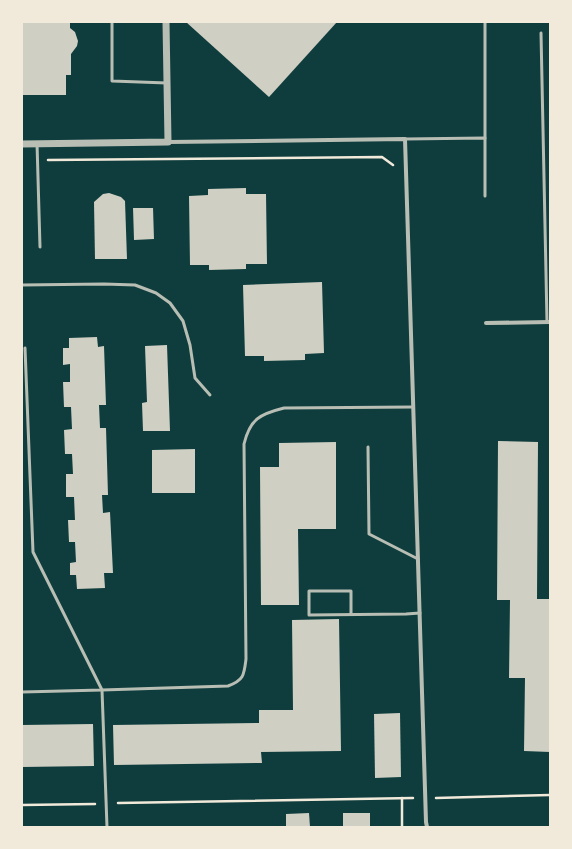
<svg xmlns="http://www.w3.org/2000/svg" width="572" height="849" font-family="Helvetica,sans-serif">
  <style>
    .building { fill: #cfcfc3 }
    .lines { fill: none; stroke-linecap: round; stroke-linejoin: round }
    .path { stroke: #f1e9da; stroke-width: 2.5 }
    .service { stroke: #b8beb3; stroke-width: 3 }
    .minor { stroke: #b8beb3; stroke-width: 4 }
    .tertiary { stroke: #b8beb3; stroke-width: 7 }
  </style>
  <rect width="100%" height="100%" fill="#0f3d3e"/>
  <!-- building -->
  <g class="building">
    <path d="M 22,22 L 70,22 L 70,28 L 75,32 L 78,41 L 77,46 L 71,54 L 71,75 L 66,75 L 66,95 L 22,95 Z"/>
    <path d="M 186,22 L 337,22 L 269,97 Z"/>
    <path d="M 246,188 L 246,194 L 266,194 L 267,264 L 246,264 L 246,269 L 209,270 L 209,265 L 190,265 L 189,196 L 208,195 L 208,189 Z"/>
    <path d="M 109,193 L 121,197 L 125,201 L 127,259 L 95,259 L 94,202 L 103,194 Z"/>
    <path d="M 133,208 L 153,208 L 154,239 L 134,240 Z"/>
    <path d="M 322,282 L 324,353 L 305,354 L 305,360 L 264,361 L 264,356 L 245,356 L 243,285 Z"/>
    <path d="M 97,337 L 98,347 L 104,346 L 106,405 L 99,405 L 100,428 L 106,428 L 108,495 L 102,495 L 103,513 L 110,512 L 113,573 L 104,573 L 105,588 L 77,589 L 76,575 L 70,575 L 70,563 L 76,562 L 75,542 L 69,542 L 68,520 L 75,520 L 74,497 L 66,497 L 66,474 L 73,474 L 72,454 L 65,454 L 64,430 L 72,429 L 71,407 L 64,407 L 63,382 L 70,382 L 70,364 L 63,365 L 63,348 L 69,348 L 69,338 Z"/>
    <path d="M 167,345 L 170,431 L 143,431 L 142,403 L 147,402 L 145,346 Z"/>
    <path d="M 498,441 L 538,442 L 537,599 L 550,599 L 550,752 L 524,751 L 525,678 L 509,678 L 510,600 L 497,600 Z"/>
    <path d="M 336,442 L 336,529 L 298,529 L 299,605 L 261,605 L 260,467 L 279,467 L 279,443 Z"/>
    <path d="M 195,449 L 195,493 L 152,493 L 152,450 Z"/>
    <path d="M 339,619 L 341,751 L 261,752 L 262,763 L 114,765 L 113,725 L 259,723 L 259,710 L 293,710 L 292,620 Z"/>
    <path d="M 400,713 L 401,777 L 375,778 L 374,714 Z"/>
    <path d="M 93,724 L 94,766 L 22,767 L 22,725 Z"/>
    <path d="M 309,813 L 310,827 L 286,827 L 286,814 Z"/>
    <rect x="343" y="813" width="27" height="14"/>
  </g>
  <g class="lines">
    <!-- path -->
    <g class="path">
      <path d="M 48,160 L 382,157 L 393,165"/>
      <path d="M 402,798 L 402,827"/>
      <path d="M 436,798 L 550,795"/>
      <path d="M 118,803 L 413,798"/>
      <path d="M 22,805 L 95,804"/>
    </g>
    <!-- service -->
    <g class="service">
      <path d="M 112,22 L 112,81 L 167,83"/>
      <path d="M 485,22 L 485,138"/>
      <path d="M 541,33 L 547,322"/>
      <path d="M 405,139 L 485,138 L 485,196"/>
      <path d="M 37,143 L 40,247"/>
      <path d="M 22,285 L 104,284 L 135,285 L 156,293 L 170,303 L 183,321 L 190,345 L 195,378 L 210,395"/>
      <path d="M 368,447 L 369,534 L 418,559"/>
      <path d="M 351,614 L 351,591 L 309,591 L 309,615 L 406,614 L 420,613"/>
      <path d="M 22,692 L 102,690 L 33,552 L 25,348"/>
      <path d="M 107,827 L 102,690 L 228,686 C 244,680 244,675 246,659 L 244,444 C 250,419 260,414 284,408 L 413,407"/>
    </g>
    <!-- minor -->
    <g class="minor">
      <path d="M 168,142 L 405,139 L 426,822 L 427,827"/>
      <path d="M 486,323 L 550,322"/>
    </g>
    <!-- tertiary -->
    <path class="tertiary" d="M 22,144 L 168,142 L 166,22"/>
  </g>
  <!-- border -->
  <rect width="572" height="849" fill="none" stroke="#f1e9da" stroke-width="46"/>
</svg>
